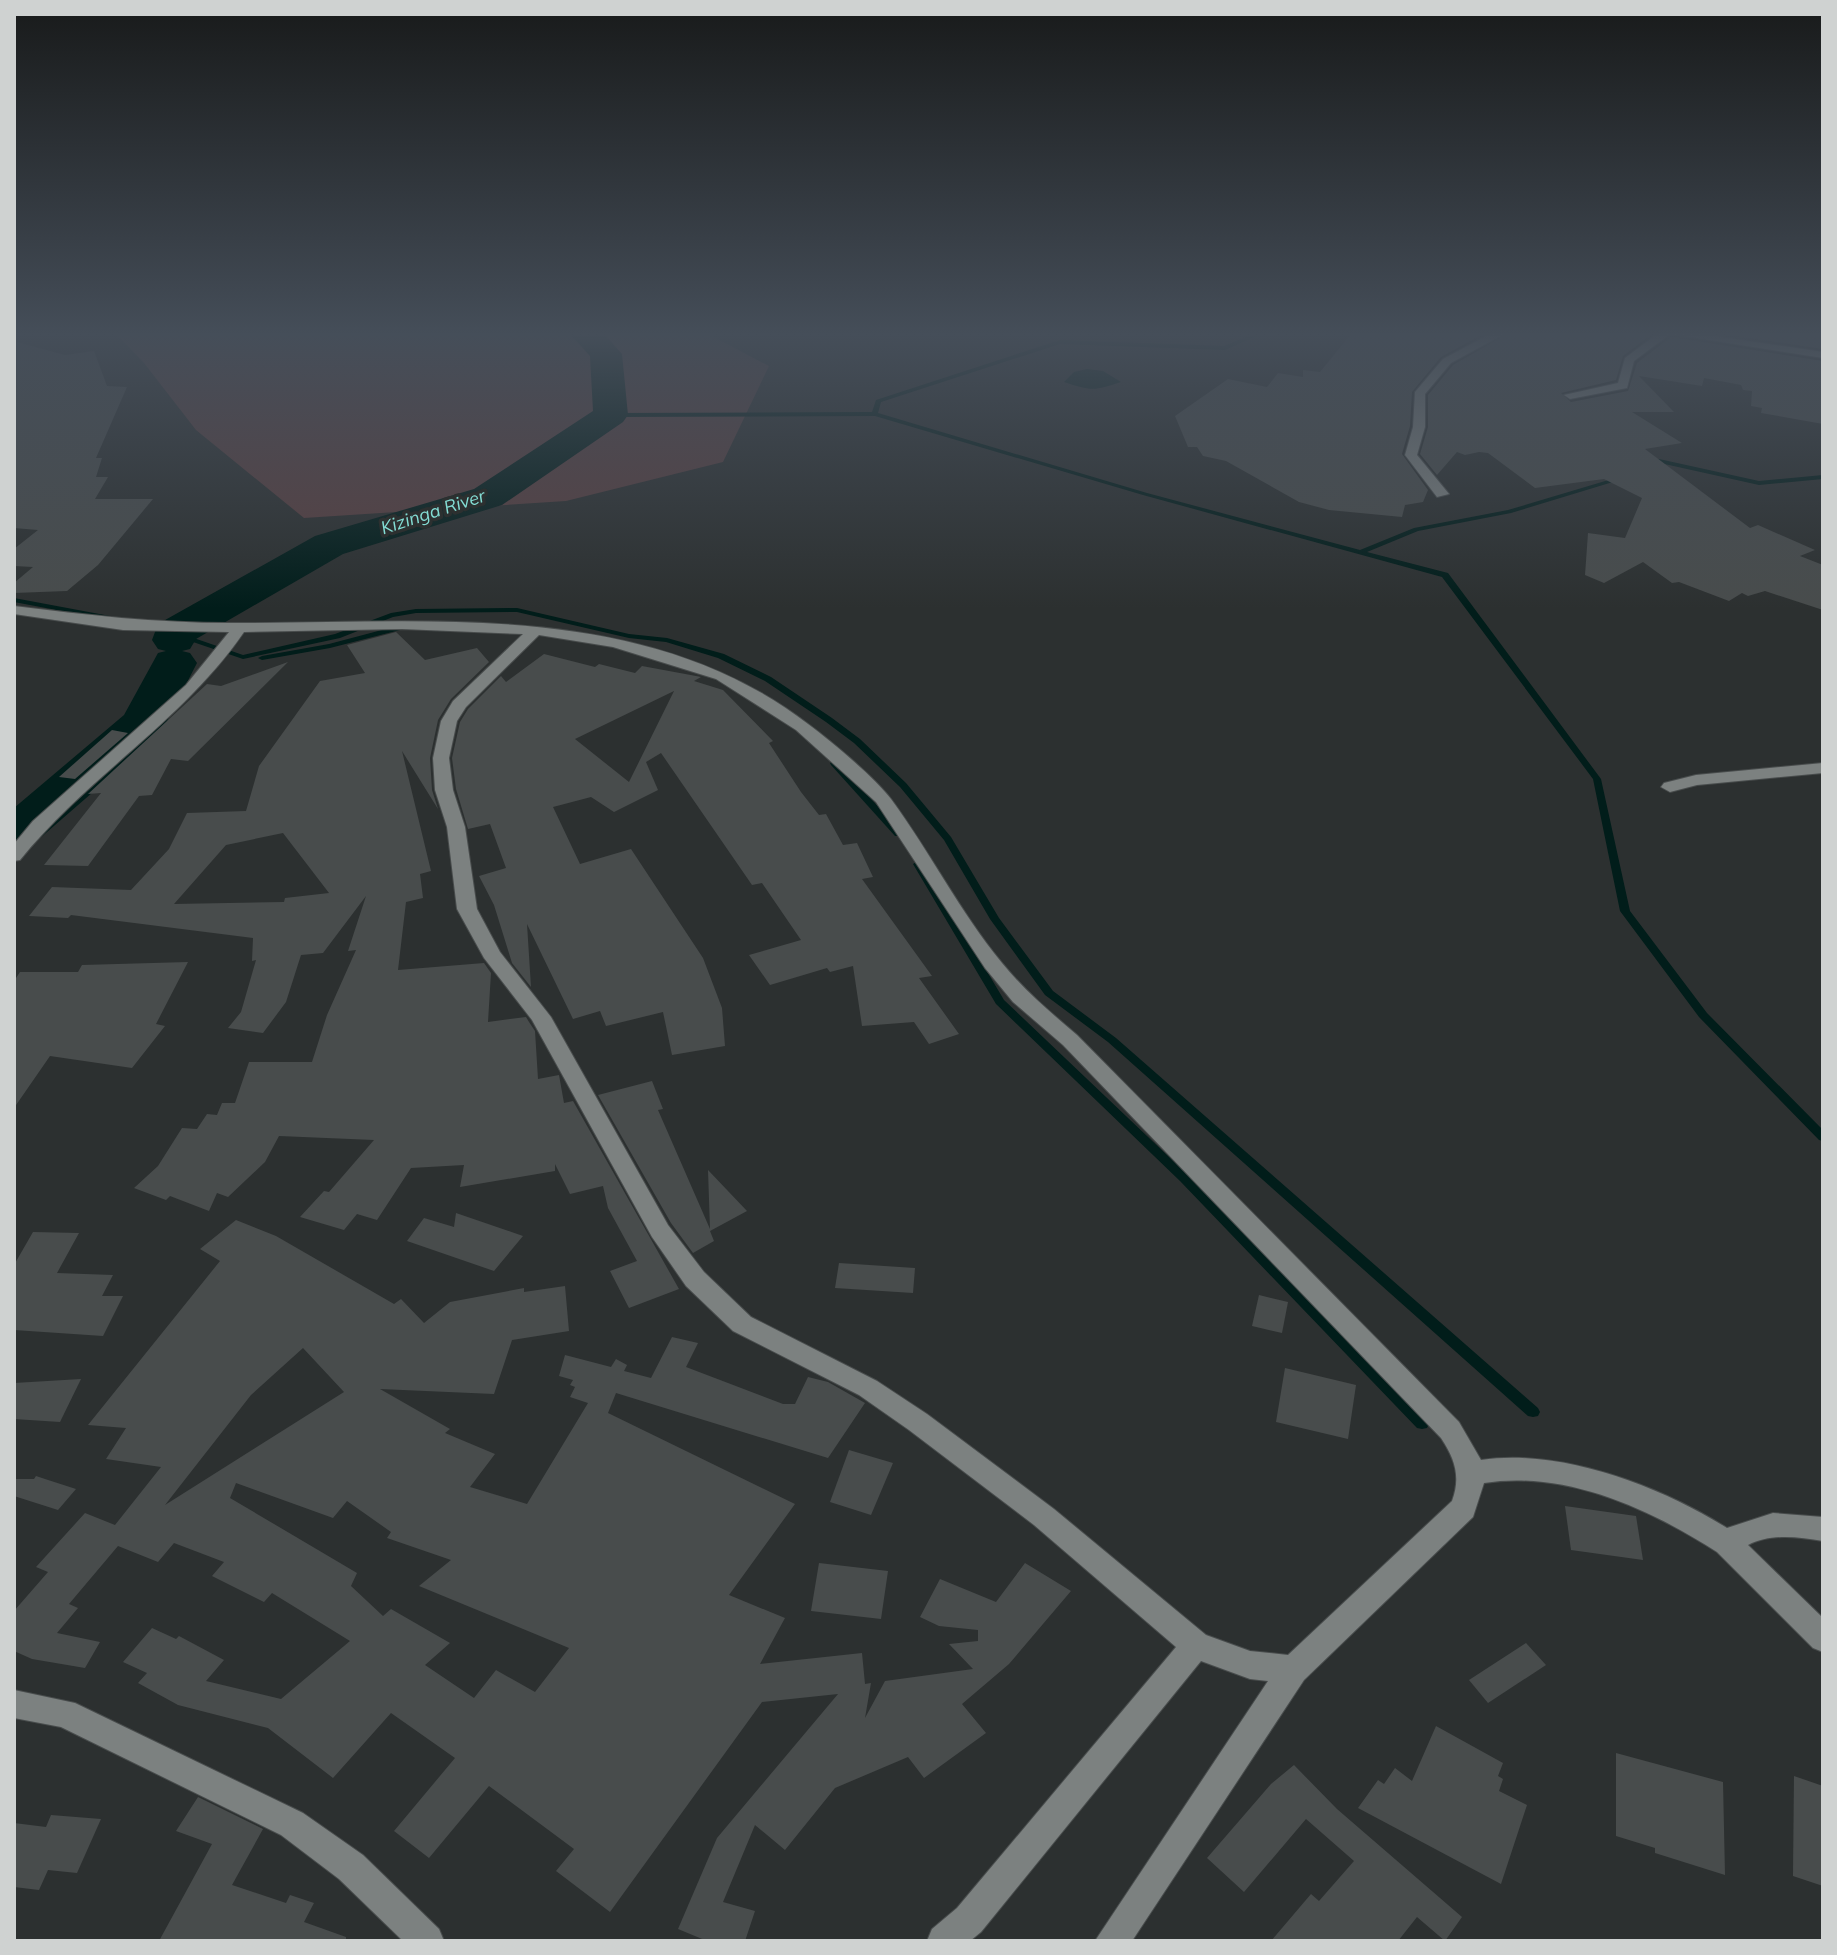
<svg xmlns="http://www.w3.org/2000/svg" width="1837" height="1955" font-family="Mulish,sans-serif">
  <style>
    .green { fill: #583f40 }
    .water { fill: #011d1a }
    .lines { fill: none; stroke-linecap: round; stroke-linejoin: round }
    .stream { fill: #011d1a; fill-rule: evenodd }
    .river { fill: #011d1a; fill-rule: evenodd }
    .building { fill: #484c4c; fill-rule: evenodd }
    .minor-casing { stroke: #484c4c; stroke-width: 2 }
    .minor { fill: #7c8180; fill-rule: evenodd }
    .labels { text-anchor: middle; stroke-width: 7; stroke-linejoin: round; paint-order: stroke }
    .far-water-label { font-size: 18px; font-style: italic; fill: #83ddd4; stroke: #2c3030 }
  </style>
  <rect width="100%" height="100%" fill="#2c3030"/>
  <!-- green -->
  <path class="green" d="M 116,334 L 708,334 L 769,366 L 723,462 L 566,501 L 304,518 L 196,430 L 144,363 Z"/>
  <!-- water -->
  <path class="water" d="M 1087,369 L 1103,371 L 1121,382 C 1094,391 1091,391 1064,382 L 1074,372 Z"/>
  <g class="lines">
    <!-- stream -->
    <g class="stream">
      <path d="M 1253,334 L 1261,334 L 1225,350 L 1060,344 L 881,402 L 878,413 L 1147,493 L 1360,550 L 1414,528 L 1508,510 L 1622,476 L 1626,476 L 1626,478 L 1511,513 L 1418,531 L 1367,552 L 1448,573 L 1601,779 L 1630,911 L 1707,1013 L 1823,1130 L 1823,1141 L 1819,1140 L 1699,1017 L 1620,911 L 1593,779 L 1442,577 L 1143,495 L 875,416 L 611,417 L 608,415 L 611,413 L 872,412 L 876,400 L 1060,340 L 1224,346 Z"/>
      <path d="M 1659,459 L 1759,481 L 1823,475 L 1823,479 L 1759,485 L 1660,463 L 1653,466 L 1650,464 Z"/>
      <path d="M 14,598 L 110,616 L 114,618 L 110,620 L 14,602 Z"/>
      <path d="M 517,608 L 629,634 L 667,638 L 724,654 L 771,677 L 832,718 L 860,739 L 906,783 L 951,837 L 999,918 L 1053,991 L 1116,1038 L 1538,1408 L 1540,1412 L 1538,1416 L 1533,1417 L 1528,1416 L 1108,1042 L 1045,995 L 990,919 L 944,840 L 900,787 L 854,743 L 826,722 L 765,681 L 718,658 L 666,642 L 629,638 L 517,612 L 416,613 L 393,617 L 340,638 L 243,659 L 149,627 L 153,625 L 156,625 L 243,655 L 335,634 L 391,613 L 416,609 Z"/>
      <path d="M 397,626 L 400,626 L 400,630 L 330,648 L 262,660 L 258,658 L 262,656 L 329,644 Z"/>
      <path d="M 834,760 L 837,761 L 901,832 L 902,834 L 901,836 L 895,836 L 831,765 L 830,763 Z"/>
      <path d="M 918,861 L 923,864 L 1004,1000 L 1188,1175 L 1427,1420 L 1429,1424 L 1427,1428 L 1422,1429 L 1417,1428 L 1180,1181 L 996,1004 L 913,864 Z"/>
    </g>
    <!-- river -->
    <path class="river" d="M 570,334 L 604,334 L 622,354 L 628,415 L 623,422 L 502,505 L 343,554 L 196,639 L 190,649 L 182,651 L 190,653 L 197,663 L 161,733 L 32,845 L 14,850 L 14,808 L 124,715 L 158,653 L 166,651 L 158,649 L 152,640 L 158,624 L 315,536 L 474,489 L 593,411 L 590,356 Z"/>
  </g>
  <!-- building -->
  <g class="building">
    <path d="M 1351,334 L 1483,334 L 1441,357 L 1412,392 L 1410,426 L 1402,454 L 1428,490 L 1423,502 L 1405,505 L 1402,517 L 1329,510 L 1299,502 L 1226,461 L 1203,456 L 1197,447 L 1188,447 L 1175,416 L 1228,379 L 1267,387 L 1278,373 L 1303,377 L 1303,370 L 1320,372 Z"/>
    <path d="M 1507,334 L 1652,334 L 1623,356 L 1616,380 L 1561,393 L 1571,402 L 1628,391 L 1637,363 L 1671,337 L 1823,361 L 1823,424 L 1761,413 L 1762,408 L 1751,406 L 1752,391 L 1743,390 L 1741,385 L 1704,378 L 1702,386 L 1639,376 L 1674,412 L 1632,412 L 1682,443 L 1645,449 L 1750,528 L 1758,525 L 1815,550 L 1800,556 L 1823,565 L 1823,610 L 1765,591 L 1748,596 L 1742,593 L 1729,601 L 1679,582 L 1672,583 L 1643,562 L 1604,583 L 1585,575 L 1588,533 L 1625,538 L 1642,498 L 1604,479 L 1535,488 L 1488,453 L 1479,452 L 1465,455 L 1457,452 L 1437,475 L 1420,454 L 1428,427 L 1428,395 L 1453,365 Z"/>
    <path d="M 1724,334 L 1823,334 L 1823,349 Z"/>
    <path d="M 17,342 L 65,355 L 94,351 L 107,386 L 127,387 L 96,458 L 102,458 L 96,477 L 108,477 L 95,499 L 153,499 L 98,565 L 67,591 L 14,593 L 14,583 L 33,567 L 14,566 L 14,549 L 38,530 L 14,528 Z"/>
    <path d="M 396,632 L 425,660 L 477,648 L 489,662 L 451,699 L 438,720 L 430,758 L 432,790 L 438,809 L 402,751 L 431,871 L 420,874 L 423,898 L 406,902 L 398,970 L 484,963 L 491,973 L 488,1022 L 526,1017 L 529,1022 L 535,1031 L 538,1079 L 559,1075 L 564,1103 L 573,1101 L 679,1289 L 629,1308 L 610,1271 L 637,1261 L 608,1208 L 603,1186 L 570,1194 L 555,1164 L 555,1171 L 460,1187 L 464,1165 L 411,1168 L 377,1220 L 357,1214 L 344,1230 L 300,1217 L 324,1191 L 329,1192 L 374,1140 L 279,1136 L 265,1162 L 228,1197 L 217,1193 L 209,1211 L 170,1196 L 166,1200 L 134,1188 L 158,1166 L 182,1128 L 197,1129 L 207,1114 L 217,1115 L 222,1103 L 235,1103 L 249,1062 L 312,1062 L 327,1015 L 356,950 L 348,951 L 366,896 L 323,953 L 301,955 L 286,1002 L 263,1033 L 228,1028 L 241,1012 L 256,960 L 252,961 L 253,938 L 71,915 L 68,918 L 29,916 L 52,887 L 131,890 L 169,849 L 187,813 L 246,811 L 259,766 L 320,681 L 365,673 L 347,645 ZM 283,833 L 329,893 L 285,898 L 284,902 L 174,904 L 226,845 Z"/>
    <path d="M 544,654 L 595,667 L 599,664 L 635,673 L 642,666 L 696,676 L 701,677 L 694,681 L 723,690 L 773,741 L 769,743 L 801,792 L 819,815 L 826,814 L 843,845 L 857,843 L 873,877 L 862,879 L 932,976 L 919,978 L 959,1034 L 929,1044 L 914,1022 L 862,1026 L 853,966 L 830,972 L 827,968 L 770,985 L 749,955 L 801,940 L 762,883 L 752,885 L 661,753 L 646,762 L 658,790 L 614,812 L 591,797 L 553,807 L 580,864 L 631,849 L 703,958 L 722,1008 L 725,1046 L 672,1055 L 663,1012 L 606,1026 L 600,1011 L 573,1019 L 527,924 L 531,987 L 512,963 L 494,905 L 479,876 L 506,868 L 490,824 L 468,829 L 456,789 L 452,758 L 460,722 L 468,709 L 501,676 L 506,682 ZM 674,691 L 629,782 L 575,739 Z"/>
    <path d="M 288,662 L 188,761 L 171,759 L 152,795 L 139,796 L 88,866 L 44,865 L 101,793 L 88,794 L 207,684 L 221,686 Z"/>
    <path d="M 112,730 L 128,733 L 75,779 L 59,777 Z"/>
    <path d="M 188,962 L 156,1024 L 165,1026 L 132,1068 L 50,1056 L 14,1108 L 14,981 L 20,972 L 78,972 L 82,965 Z"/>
    <path d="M 652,1081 L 663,1109 L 658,1110 L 710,1229 L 708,1170 L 747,1211 L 710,1231 L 714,1241 L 693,1253 L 671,1223 L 598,1095 Z"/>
    <path d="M 456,1213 L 523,1236 L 494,1271 L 407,1241 L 424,1218 L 454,1227 Z"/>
    <path d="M 236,1220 L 276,1236 L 394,1304 L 401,1299 L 424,1323 L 450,1302 L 524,1288 L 524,1292 L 565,1286 L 569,1331 L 512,1340 L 494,1394 L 380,1389 L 450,1429 L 445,1433 L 495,1454 L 470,1487 L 527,1504 L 588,1403 L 570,1397 L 575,1387 L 570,1385 L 573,1380 L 559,1376 L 565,1355 L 611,1367 L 616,1359 L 627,1365 L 624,1371 L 651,1378 L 672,1337 L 698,1343 L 686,1367 L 783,1404 L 795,1404 L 808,1377 L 828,1382 L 865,1403 L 828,1458 L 616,1393 L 608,1413 L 795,1504 L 729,1595 L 785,1618 L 760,1664 L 862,1653 L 865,1684 L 871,1683 L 865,1718 L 885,1681 L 973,1669 L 949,1644 L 978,1641 L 978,1630 L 939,1626 L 920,1617 L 940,1579 L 996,1602 L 1025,1563 L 1071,1591 L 1009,1664 L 962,1704 L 986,1733 L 924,1778 L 908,1757 L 835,1788 L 785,1850 L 755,1825 L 723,1902 L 755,1911 L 745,1941 L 707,1941 L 678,1929 L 717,1838 L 838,1694 L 762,1702 L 610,1912 L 556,1871 L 574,1849 L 489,1786 L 429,1858 L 394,1831 L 455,1758 L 391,1713 L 333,1778 L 268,1728 L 178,1705 L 138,1683 L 147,1673 L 123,1662 L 152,1628 L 176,1639 L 179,1636 L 224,1660 L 206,1681 L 281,1699 L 350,1641 L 272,1593 L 264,1602 L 212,1576 L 224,1562 L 174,1543 L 158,1562 L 118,1546 L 69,1604 L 78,1608 L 57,1633 L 100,1642 L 85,1668 L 32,1659 L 14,1651 L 14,1611 L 48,1572 L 36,1567 L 85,1513 L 115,1525 L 161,1467 L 106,1459 L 126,1428 L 88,1425 L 220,1261 L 200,1249 ZM 303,1348 L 344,1392 L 165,1505 L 251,1395 ZM 236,1483 L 333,1518 L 347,1501 L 391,1532 L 387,1538 L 451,1560 L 419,1586 L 569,1648 L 535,1692 L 496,1670 L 474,1698 L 425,1665 L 450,1643 L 391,1609 L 383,1616 L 351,1586 L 357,1573 L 230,1498 Z"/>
    <path d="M 33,1232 L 79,1233 L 57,1273 L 113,1275 L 102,1296 L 123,1296 L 103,1336 L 14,1330 L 14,1265 Z"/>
    <path d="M 839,1263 L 915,1268 L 913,1293 L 835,1288 Z"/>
    <path d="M 1259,1295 L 1288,1302 L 1282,1333 L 1252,1326 Z"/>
    <path d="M 1285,1368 L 1356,1385 L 1348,1439 L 1276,1422 Z"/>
    <path d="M 81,1379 L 60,1422 L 14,1419 L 14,1383 Z"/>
    <path d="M 849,1450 L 893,1463 L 871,1515 L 830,1502 Z"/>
    <path d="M 36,1476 L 45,1479 L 76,1489 L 58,1510 L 14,1496 L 14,1479 L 34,1479 Z"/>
    <path d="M 1565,1506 L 1636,1516 L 1643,1560 L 1571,1550 Z"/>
    <path d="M 819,1563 L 888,1571 L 881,1619 L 811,1611 Z"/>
    <path d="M 1526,1643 L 1546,1665 L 1488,1703 L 1469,1680 Z"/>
    <path d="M 1436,1726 L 1503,1763 L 1498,1776 L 1503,1779 L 1499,1791 L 1527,1805 L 1501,1884 L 1358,1808 L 1378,1780 L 1384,1784 L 1395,1768 L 1412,1781 Z"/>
    <path d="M 1616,1753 L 1723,1782 L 1725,1875 L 1655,1853 L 1655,1848 L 1616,1836 Z"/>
    <path d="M 1294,1765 L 1337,1809 L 1462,1917 L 1445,1941 L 1417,1917 L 1398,1941 L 1271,1941 L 1311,1894 L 1319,1901 L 1354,1861 L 1306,1819 L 1244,1892 L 1207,1858 L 1271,1784 Z"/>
    <path d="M 1794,1776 L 1823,1786 L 1823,1886 L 1793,1876 Z"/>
    <path d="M 198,1797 L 263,1829 L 232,1885 L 286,1903 L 290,1895 L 314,1903 L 304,1922 L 346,1937 L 346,1941 L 159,1941 L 212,1844 L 176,1831 Z"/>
    <path d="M 51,1815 L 101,1819 L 77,1873 L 48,1870 L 39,1890 L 14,1887 L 14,1823 L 46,1827 Z"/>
  </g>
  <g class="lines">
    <!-- minor casing -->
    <g class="minor-casing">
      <g id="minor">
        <path d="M 1490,334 L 1504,334 L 1451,363 L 1425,394 L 1425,427 L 1417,455 L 1449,494 L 1437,497 L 1405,455 L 1413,427 L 1415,392 L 1443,359 Z"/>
        <path d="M 1657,334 L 1670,334 L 1634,361 L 1627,388 L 1570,399 L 1564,395 L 1618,383 L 1625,358 Z"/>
        <path d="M 1671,334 L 1701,334 L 1823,352 L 1823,358 Z"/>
        <path d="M 14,606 C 86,615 157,623 229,623 C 424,624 643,597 808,724 C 831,741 874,777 891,799 C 930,852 960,912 1002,963 C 1024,990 1050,1012 1077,1035 L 1459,1422 L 1481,1460 C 1560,1448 1660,1486 1727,1528 L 1773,1513 L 1823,1517 L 1823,1541 C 1798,1537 1772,1533 1748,1545 L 1823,1618 L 1823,1652 L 1813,1648 L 1717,1552 C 1650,1509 1565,1470 1484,1483 L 1473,1517 L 1304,1680 L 1132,1941 L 1095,1941 L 1268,1681 L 1250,1679 L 1201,1661 L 981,1932 L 970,1941 L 927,1941 L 932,1929 L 957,1908 L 1176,1647 L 1034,1525 L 909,1430 L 859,1395 L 733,1331 L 686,1286 L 652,1237 L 532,1020 L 484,958 L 457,909 L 447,827 L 435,790 L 433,758 L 441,721 L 453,701 L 523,634 L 402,629 L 244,632 C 183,721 88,776 20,860 L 14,861 L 14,844 L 33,821 L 186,685 L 229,632 L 123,630 L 14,614 ZM 539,635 L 613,647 L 716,679 L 796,730 L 876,802 L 985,968 L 1013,1002 L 1063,1045 L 1441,1438 C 1455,1459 1461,1477 1452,1501 L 1288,1655 L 1250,1651 L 1206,1635 L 1054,1509 L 927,1414 L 877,1381 L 751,1317 L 704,1272 L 668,1225 L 551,1017 L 500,952 L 477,909 L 465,827 L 453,790 L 449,758 L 457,721 L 466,707 Z"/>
        <path d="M 1823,763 L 1823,773 L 1697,785 L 1670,792 L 1661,787 L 1664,783 L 1696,775 Z"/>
        <path d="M 14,1690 L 75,1703 L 303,1813 L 363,1855 L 439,1929 L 444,1941 L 403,1941 L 339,1879 L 281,1835 L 61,1727 L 14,1718 Z"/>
      </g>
    </g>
    <!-- minor -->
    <use href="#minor" class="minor"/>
  </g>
  <!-- sky -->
  <linearGradient id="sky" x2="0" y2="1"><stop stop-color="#181a1a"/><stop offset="0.55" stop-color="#454e59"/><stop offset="1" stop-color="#454e59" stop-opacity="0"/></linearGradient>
  <rect width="1837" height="608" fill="url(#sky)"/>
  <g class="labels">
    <!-- far-water labels -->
    <g class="far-water-label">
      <text transform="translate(433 512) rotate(-18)" y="6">Kizinga River</text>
    </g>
  </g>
  <!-- border -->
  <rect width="1837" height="1955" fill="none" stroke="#cfd2d1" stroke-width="32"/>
</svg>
